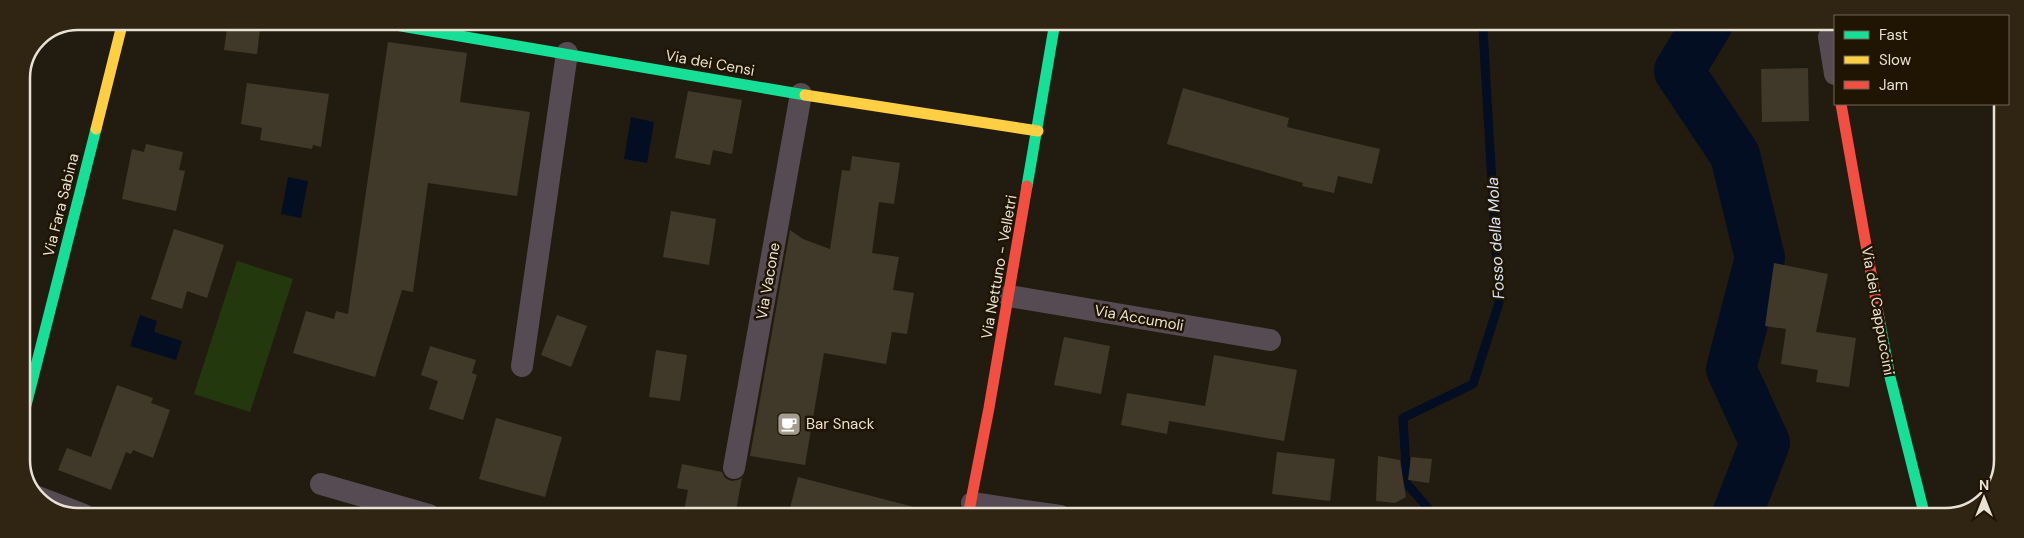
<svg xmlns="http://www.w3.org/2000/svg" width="2024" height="538" font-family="'DM Sans',sans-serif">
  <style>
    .green { fill: #23390d }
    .water { fill: #030e23 }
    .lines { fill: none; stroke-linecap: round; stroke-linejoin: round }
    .stream { stroke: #030e23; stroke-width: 9 }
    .river { stroke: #030e23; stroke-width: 50 }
    .building { fill: #403829 }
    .street { stroke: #574b53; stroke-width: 22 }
    .fast { stroke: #16e098; stroke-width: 11 }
    .slow { stroke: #ffcf43; stroke-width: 11 }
    .jam { stroke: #f24e42; stroke-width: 11 }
    .labels { text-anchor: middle; stroke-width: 5; stroke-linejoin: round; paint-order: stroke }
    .street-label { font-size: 15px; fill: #e8e1d4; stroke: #201402 }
    .poi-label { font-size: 15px; fill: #e8e1d4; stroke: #201402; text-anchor: start }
    .water-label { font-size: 16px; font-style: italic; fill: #d8e4f3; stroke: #201402 }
    .rim { fill: none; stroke: #e8e1d4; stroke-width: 2.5 }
  </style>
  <rect width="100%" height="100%" fill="#221c10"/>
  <!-- green -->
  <path class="green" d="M 237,261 L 293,279 L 250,412 L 194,394 Z"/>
  <!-- water -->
  <g class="water">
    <path d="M 631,117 L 654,122 L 647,163 L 624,159 Z"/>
    <path d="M 288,177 L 308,181 L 301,218 L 281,214 Z"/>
    <path d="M 140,315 L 157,321 L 154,332 L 182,341 L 176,360 L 130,346 Z"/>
  </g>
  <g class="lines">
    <!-- stream -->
    <path class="stream" d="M 1435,516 L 1407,484 L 1403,418 L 1473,384 L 1499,303 L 1483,30 L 1488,23"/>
    <!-- river -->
    <path class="river" d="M 1708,23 L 1679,71 L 1735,155 L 1760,258 L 1731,369 L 1765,443 L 1736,517"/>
  </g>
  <!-- building -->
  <g class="building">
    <path d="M 228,21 L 261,21 L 257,54 L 224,50 Z"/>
    <path d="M 388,42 L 467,53 L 460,102 L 530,112 L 517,196 L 428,183 L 413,292 L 402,290 L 375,377 L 293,353 L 306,311 L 334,319 L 336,311 L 348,314 Z"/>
    <path d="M 1808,68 L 1809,121 L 1762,122 L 1761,69 Z"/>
    <path d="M 247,83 L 329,94 L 321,147 L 313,145 L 312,149 L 260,140 L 262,128 L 241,124 Z"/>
    <path d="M 1183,88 L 1289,118 L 1287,127 L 1380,149 L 1372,184 L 1338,176 L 1334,193 L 1302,186 L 1303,183 L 1167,144 Z"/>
    <path d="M 688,91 L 742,100 L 732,154 L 713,150 L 710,165 L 675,158 Z"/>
    <path d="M 146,144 L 183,152 L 179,170 L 185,171 L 176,211 L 122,199 L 132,149 L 144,152 Z"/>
    <path d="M 852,156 L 900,163 L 894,204 L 879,202 L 872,253 L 899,257 L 893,290 L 914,293 L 907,334 L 892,332 L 886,364 L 824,353 L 805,465 L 750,456 L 790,230 L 803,239 L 830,249 L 842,170 L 850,171 Z"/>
    <path d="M 671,211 L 716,219 L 709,265 L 663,257 Z"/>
    <path d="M 174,229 L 224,245 L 207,298 L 187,291 L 182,309 L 151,299 Z"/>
    <path d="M 1774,263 L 1828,274 L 1816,332 L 1856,338 L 1849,387 L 1816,382 L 1818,370 L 1781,364 L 1786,329 L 1765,326 Z"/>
    <path d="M 557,315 L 587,326 L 571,367 L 541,355 Z"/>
    <path d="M 1064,337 L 1110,346 L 1101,394 L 1054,385 Z"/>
    <path d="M 430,346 L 476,360 L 472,373 L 477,375 L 463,420 L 429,409 L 438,381 L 421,375 Z"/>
    <path d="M 656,350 L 687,355 L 680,401 L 649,397 Z"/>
    <path d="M 1214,355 L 1297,370 L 1284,441 L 1169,421 L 1167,434 L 1121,425 L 1127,393 L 1205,406 Z"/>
    <path d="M 117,385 L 153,398 L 151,403 L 170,410 L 153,458 L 133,450 L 131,454 L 126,452 L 111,490 L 58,470 L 67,448 L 91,457 Z"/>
    <path d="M 496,418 L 562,437 L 545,497 L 479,479 Z"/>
    <path d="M 1277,452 L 1335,459 L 1330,501 L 1272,494 Z"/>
    <path d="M 1378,456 L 1400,460 L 1406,497 L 1395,503 L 1376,501 Z"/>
    <path d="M 1411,457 L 1432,459 L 1429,483 L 1408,480 Z"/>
    <path d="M 682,464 L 722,472 L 725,478 L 731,481 L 738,480 L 742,478 L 735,516 L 683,516 L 688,490 L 677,488 Z"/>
    <path d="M 798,477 L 918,508 L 917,516 L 788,516 Z"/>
  </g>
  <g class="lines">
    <!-- street -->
    <g class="street">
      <path d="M 1829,37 L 1835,74"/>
      <path d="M 1009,296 L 1270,340"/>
      <path d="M 522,366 L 567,53"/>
      <path d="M 734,468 L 801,94"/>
      <path d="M 321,484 L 429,515"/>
      <path d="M 35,496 L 84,515"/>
      <path d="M 972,503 L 1060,516"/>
    </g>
    <!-- fast -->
    <g class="fast">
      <path d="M 378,22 L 805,95"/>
      <path d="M 1027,186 L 1055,22"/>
      <path d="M 1879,318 L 1890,377 L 1925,517"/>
      <path d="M 21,425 L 96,129"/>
    </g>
    <!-- slow -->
    <g class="slow">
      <path d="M 805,95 L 1038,131"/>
      <path d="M 96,129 L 123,21"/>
    </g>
    <!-- jam -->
    <g class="jam">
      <path d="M 1841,104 L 1879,318"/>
      <path d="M 968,516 L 989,408 L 1027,186"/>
    </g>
  </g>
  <!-- icons -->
  <defs>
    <g id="cafe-square" transform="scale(1.25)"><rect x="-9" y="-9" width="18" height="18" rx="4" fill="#a39c8f" stroke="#201402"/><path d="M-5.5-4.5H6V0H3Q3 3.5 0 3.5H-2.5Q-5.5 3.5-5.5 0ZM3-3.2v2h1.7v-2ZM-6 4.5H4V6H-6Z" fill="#fff"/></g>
  </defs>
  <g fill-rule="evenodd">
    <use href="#cafe-square" x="789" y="424"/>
  </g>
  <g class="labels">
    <!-- street labels -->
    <g class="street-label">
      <text transform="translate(710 63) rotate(10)" y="5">Via dei Censi</text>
      <text transform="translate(61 205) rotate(-76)" y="5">Via Fara Sabina</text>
      <text transform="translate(999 267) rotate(-80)" y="5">Via Nettuno - Velletri</text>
      <text transform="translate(768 281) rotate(-80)" y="5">Via Vacone</text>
      <text transform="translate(1878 311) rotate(80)" y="5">Via dei Cappuccini</text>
      <text transform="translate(1139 318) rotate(10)" y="5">Via Accumoli</text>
    </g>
    <!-- poi labels -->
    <g class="poi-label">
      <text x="806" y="429">Bar Snack</text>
    </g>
    <!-- water labels -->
    <g class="water-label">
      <text transform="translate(1495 238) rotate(-93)" y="6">Fosso della Mola</text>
    </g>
  </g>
  <!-- crop -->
  <path d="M0 0H2024V538H0ZM78 30H1946A48 48 0 0 1 1994 78V460A48 48 0 0 1 1946 508H78A48 48 0 0 1 30 460V78A48 48 0 0 1 78 30Z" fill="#302413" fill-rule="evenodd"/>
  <path class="rim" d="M78 30H1946A48 48 0 0 1 1994 78V460A48 48 0 0 1 1946 508H78A48 48 0 0 1 30 460V78A48 48 0 0 1 78 30Z"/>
  <!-- legend -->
  <rect x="1834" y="15" width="175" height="90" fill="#201402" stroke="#706656"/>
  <rect x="1844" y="31" width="25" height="8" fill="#16e098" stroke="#706656"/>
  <text x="1879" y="40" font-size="15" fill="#e8e1d4">Fast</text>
  <rect x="1844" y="56" width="25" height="8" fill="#ffcf43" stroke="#706656"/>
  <text x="1879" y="65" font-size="15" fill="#e8e1d4">Slow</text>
  <rect x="1844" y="81" width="25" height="8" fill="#f24e42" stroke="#706656"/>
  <text x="1879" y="90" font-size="15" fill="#e8e1d4">Jam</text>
  <!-- north arrow -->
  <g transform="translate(1984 498)" stroke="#201402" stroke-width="4" paint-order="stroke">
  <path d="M0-4L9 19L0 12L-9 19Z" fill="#e8e1d4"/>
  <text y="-8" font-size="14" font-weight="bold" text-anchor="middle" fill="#e8e1d4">N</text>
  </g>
</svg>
